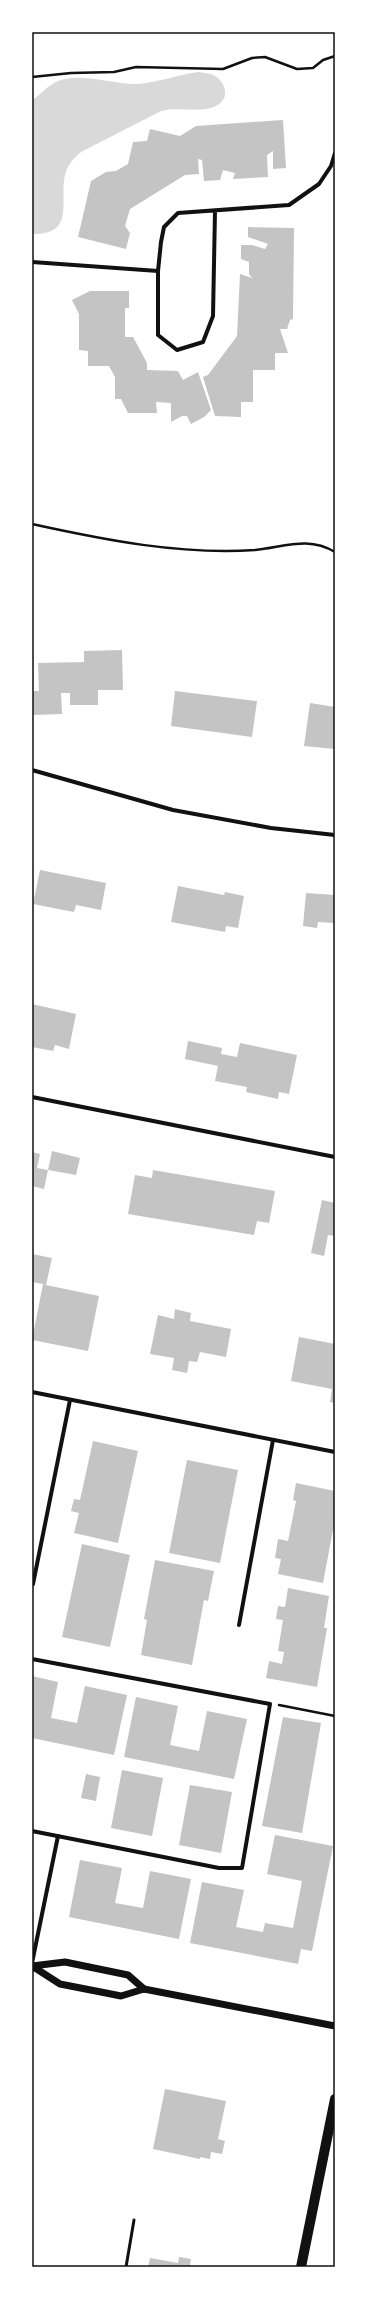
<svg xmlns="http://www.w3.org/2000/svg" width="367" height="2299" font-family="'Source Sans 3',sans-serif">
  <style>
    .water { fill: #d9d9d9 }
    .building { fill: #c4c4c4 }
    .lines { fill: none; stroke-linecap: round; stroke-linejoin: round }
    .path { stroke: #111; stroke-width: 2.5 }
    .service { stroke: #111; stroke-width: 3 }
    .minor { stroke: #111; stroke-width: 4 }
    .tertiary { stroke: #111; stroke-width: 7 }
    .primary { stroke: #111; stroke-width: 10 }
    .neatline { fill: none; stroke: #111; stroke-width: 1.5 }
  </style>
  <rect width="100%" height="100%" fill="#fff"/>
  <!-- water -->
  <path class="water" d="M 198,72 C 203,73 209,73 213,75 C 226,81 231,99 216,106 C 199,114 179,106 161,111 L 81,152 C 74,158 67,165 65,175 C 59,202 76,235 32,234 L 32,101 C 39,95 46,88 54,83 C 76,70 114,85 138,84 C 159,82 178,75 198,72 Z"/>
  <!-- building -->
  <g class="building">
    <path d="M 283,120 L 286,168 L 273,169 L 273,151 L 267,155 L 268,177 L 233,179 L 235,173 L 223,170 L 220,180 L 204,181 L 202,160 L 198,159 L 199,174 L 185,175 L 130,209 L 125,226 L 130,233 L 126,249 L 78,237 L 91,181 L 106,172 L 116,171 L 128,164 L 133,142 L 147,141 L 150,129 L 180,136 L 196,126 Z"/>
    <path d="M 248,227 L 294,228 L 293,319 L 290,320 L 287,329 L 280,329 L 288,353 L 275,353 L 275,370 L 253,370 L 253,402 L 241,402 L 241,417 L 215,416 L 203,377 L 208,375 L 237,336 L 240,274 L 252,278 L 249,274 L 249,262 L 241,259 L 241,245 L 252,245 L 265,249 L 268,244 L 248,237 Z"/>
    <path d="M 90,291 L 129,291 L 129,308 L 125,308 L 125,337 L 133,337 L 147,363 L 147,370 L 178,371 L 183,380 L 198,372 L 211,410 L 204,417 L 191,424 L 187,416 L 182,416 L 171,422 L 171,403 L 156,402 L 157,413 L 128,413 L 121,399 L 115,399 L 115,377 L 109,366 L 88,366 L 88,351 L 79,350 L 79,314 L 72,300 Z"/>
    <path d="M 122,650 L 123,690 L 98,690 L 98,705 L 70,705 L 70,693 L 61,693 L 62,714 L 32,715 L 32,691 L 39,691 L 38,663 L 84,662 L 84,651 Z"/>
    <path d="M 175,691 L 257,701 L 252,737 L 171,726 Z"/>
    <path d="M 310,703 L 335,707 L 335,749 L 304,746 Z"/>
    <path d="M 40,870 L 106,883 L 101,910 L 76,905 L 74,912 L 33,904 Z"/>
    <path d="M 178,886 L 224,895 L 225,892 L 244,896 L 238,928 L 226,926 L 225,932 L 171,922 Z"/>
    <path d="M 306,893 L 335,895 L 335,923 L 318,922 L 317,928 L 303,926 Z"/>
    <path d="M 32,1004 L 76,1014 L 69,1049 L 55,1045 L 53,1051 L 32,1047 Z"/>
    <path d="M 188,1041 L 222,1048 L 221,1054 L 237,1057 L 240,1043 L 297,1055 L 289,1094 L 279,1092 L 278,1099 L 246,1092 L 247,1087 L 215,1081 L 218,1066 L 185,1059 Z"/>
    <path d="M 52,1151 L 80,1158 L 76,1175 L 48,1170 Z"/>
    <path d="M 32,1152 L 40,1154 L 37,1168 L 48,1170 L 44,1189 L 32,1186 Z"/>
    <path d="M 153,1170 L 275,1191 L 269,1223 L 257,1221 L 254,1235 L 128,1214 L 135,1175 L 152,1178 Z"/>
    <path d="M 322,1200 L 335,1203 L 335,1236 L 328,1235 L 324,1256 L 311,1253 Z"/>
    <path d="M 32,1254 L 52,1258 L 46,1285 L 99,1296 L 88,1351 L 32,1340 L 43,1284 L 32,1282 Z"/>
    <path d="M 175,1309 L 191,1313 L 190,1321 L 231,1329 L 226,1357 L 200,1352 L 197,1362 L 189,1361 L 187,1373 L 172,1370 L 174,1358 L 150,1354 L 158,1315 L 174,1319 Z"/>
    <path d="M 299,1337 L 335,1344 L 335,1403 L 330,1402 L 332,1389 L 291,1381 Z"/>
    <path d="M 93,1441 L 138,1451 L 118,1543 L 74,1533 L 79,1513 L 71,1511 L 74,1499 L 80,1500 Z"/>
    <path d="M 187,1460 L 238,1470 L 220,1563 L 169,1553 Z"/>
    <path d="M 296,1483 L 335,1491 L 335,1519 L 323,1583 L 278,1574 L 281,1559 L 275,1558 L 278,1539 L 288,1541 L 296,1501 L 293,1500 Z"/>
    <path d="M 82,1544 L 130,1555 L 110,1647 L 62,1637 Z"/>
    <path d="M 155,1560 L 214,1571 L 208,1601 L 204,1600 L 192,1665 L 141,1655 L 147,1620 L 144,1619 Z"/>
    <path d="M 288,1588 L 329,1596 L 324,1628 L 327,1628 L 317,1687 L 266,1678 L 269,1661 L 282,1664 L 284,1652 L 278,1651 L 283,1620 L 276,1619 L 278,1606 L 285,1607 Z"/>
    <path d="M 32,1676 L 58,1682 L 51,1718 L 77,1723 L 85,1686 L 127,1695 L 114,1755 L 32,1738 Z"/>
    <path d="M 136,1697 L 178,1706 L 170,1745 L 199,1751 L 207,1711 L 247,1719 L 234,1779 L 124,1757 Z"/>
    <path d="M 283,1717 L 321,1723 L 302,1833 L 262,1826 Z"/>
    <path d="M 122,1770 L 163,1778 L 152,1836 L 111,1828 Z"/>
    <path d="M 86,1774 L 100,1777 L 96,1801 L 81,1798 Z"/>
    <path d="M 190,1785 L 232,1792 L 221,1853 L 179,1845 Z"/>
    <path d="M 275,1835 L 333,1846 L 312,1951 L 301,1949 L 298,1964 L 190,1943 L 202,1882 L 244,1890 L 236,1927 L 263,1932 L 265,1923 L 293,1928 L 302,1881 L 267,1874 Z"/>
    <path d="M 80,1860 L 122,1868 L 115,1903 L 143,1908 L 150,1871 L 191,1879 L 179,1939 L 69,1917 Z"/>
    <path d="M 165,2089 L 226,2101 L 218,2139 L 225,2141 L 222,2154 L 211,2152 L 210,2159 L 200,2157 L 200,2159 L 153,2149 Z"/>
    <path d="M 179,2257 L 191,2259 L 190,2265 L 195,2267 L 148,2267 L 150,2258 L 178,2263 Z"/>
  </g>
  <g class="lines">
    <!-- path -->
    <g class="path">
      <path d="M 32,77 L 71,73 L 114,72 L 136,67 L 223,69 L 252,58 L 265,57 L 297,69 L 313,68 L 323,60 L 335,56"/>
      <path d="M 32,524 C 105,540 180,555 255,550 C 285,547 308,536 335,552"/>
      <path d="M 279,1705 L 335,1716"/>
    </g>
    <!-- service -->
    <path class="service" d="M 126,2267 L 134,2220"/>
    <!-- minor -->
    <g class="minor">
      <path d="M 215,211 L 213,316 L 203,342 L 177,350 L 158,335 L 158,271 L 161,242 L 164,227 L 178,213 L 289,205 L 319,184 L 331,166 L 335,153"/>
      <path d="M 32,262 L 158,271"/>
      <path d="M 32,770 L 173,810 L 271,828 L 335,835"/>
      <path d="M 32,1097 L 335,1157"/>
      <path d="M 32,1392 L 335,1452"/>
      <path d="M 33,1584 L 70,1400"/>
      <path d="M 239,1625 L 273,1440"/>
      <path d="M 32,1659 L 270,1704 L 242,1868 L 219,1868 L 32,1831"/>
      <path d="M 32,1963 L 58,1836"/>
    </g>
    <!-- tertiary -->
    <g class="tertiary">
      <path d="M 32,1966 L 60,1984 L 106,1993 L 121,1996 L 144,1989 L 335,2026"/>
      <path d="M 32,1966 L 65,1962 L 128,1975 L 144,1989"/>
    </g>
    <!-- primary -->
    <path class="primary" d="M 301,2267 L 335,2099"/>
  </g>
  <!-- border -->
  <rect width="367" height="2299" fill="none" stroke="#ffffff" stroke-width="66"/>
  <rect x="33" y="33" width="301" height="2233" class="neatline"/>
</svg>
